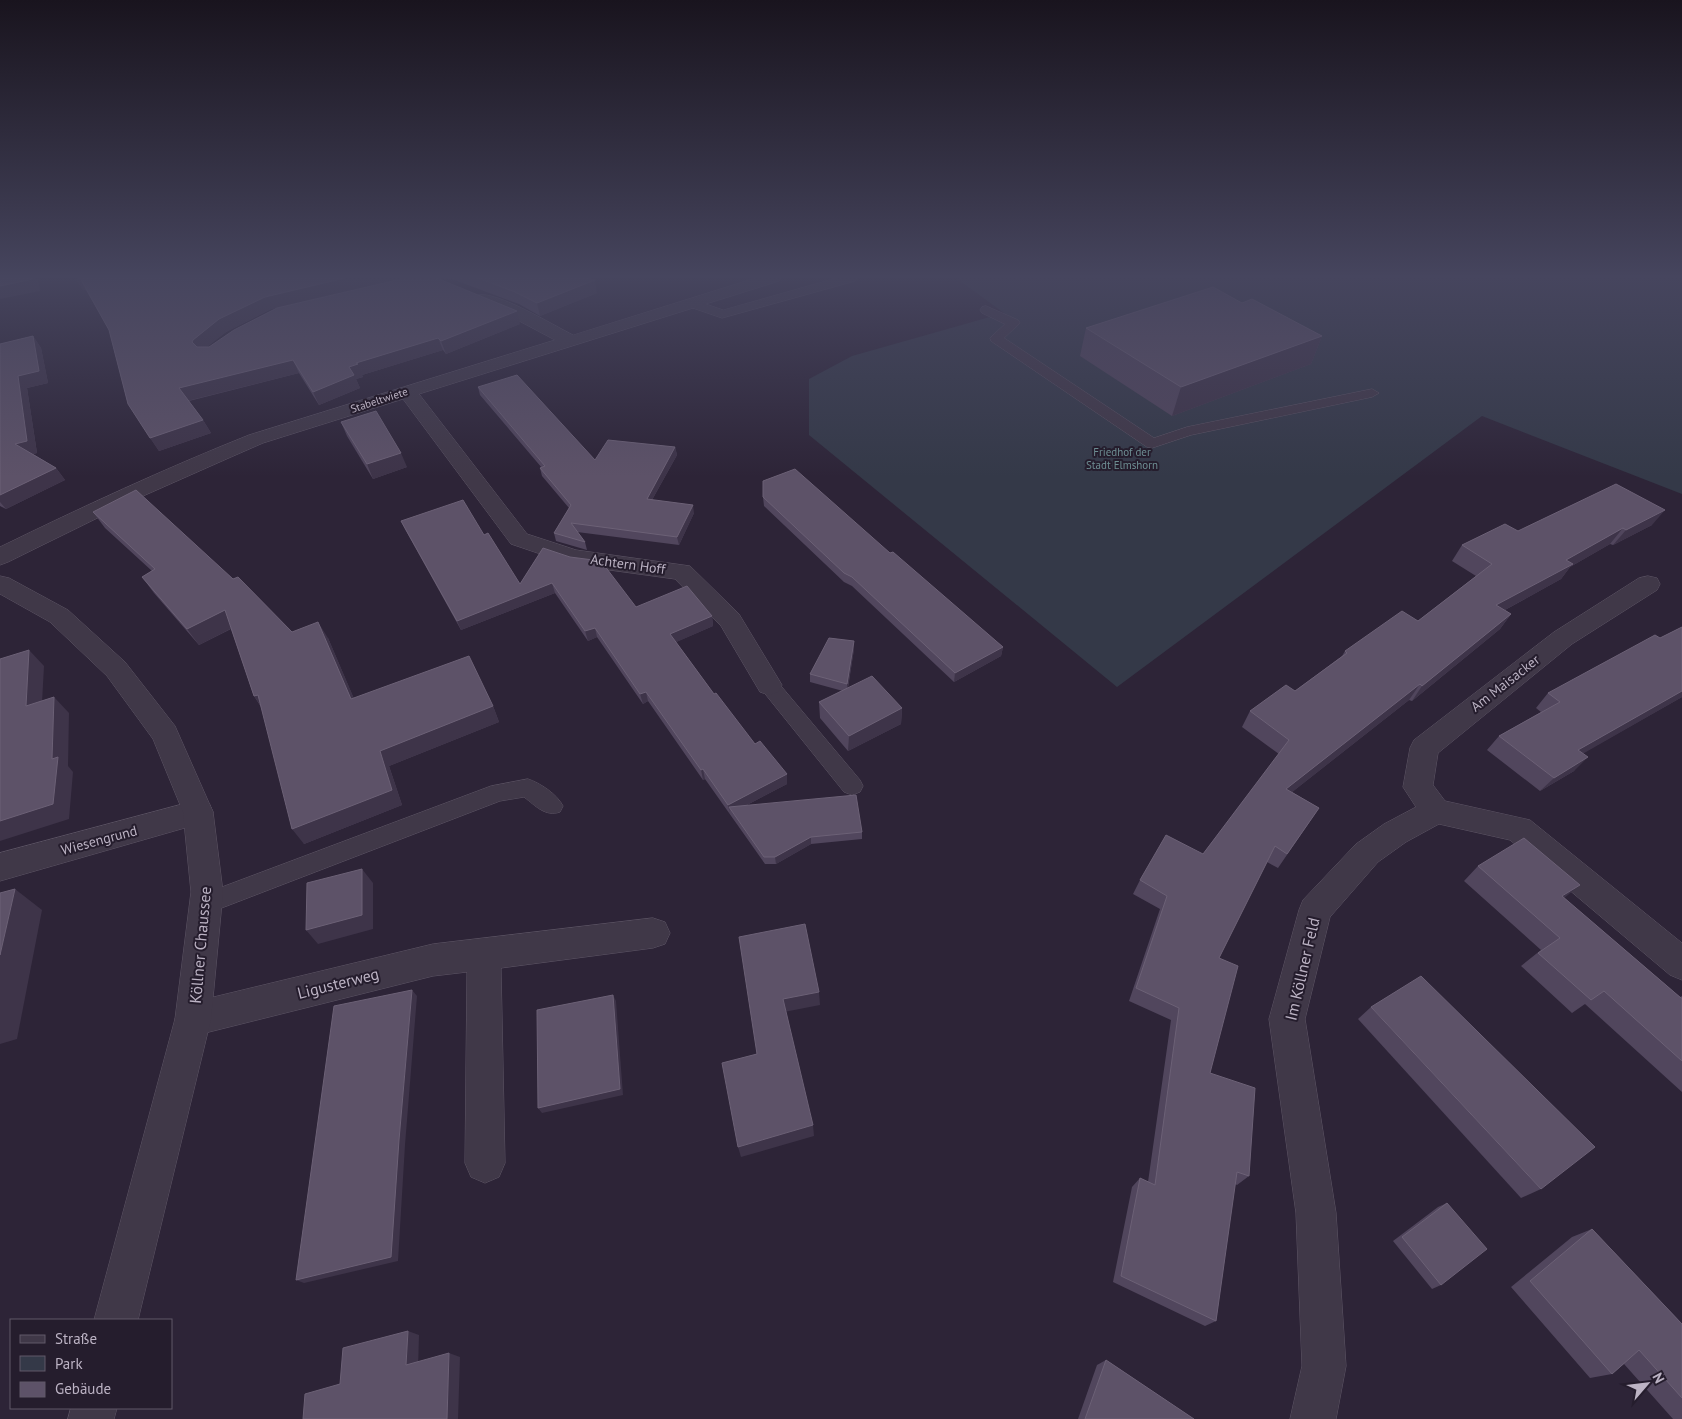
<svg xmlns="http://www.w3.org/2000/svg" width="1682" height="1419" font-family="'PT Sans',sans-serif">
  <style>
    .green { fill: #343948 }
    .lines { fill: none; stroke-linecap: round; stroke-linejoin: round }
    .service-casing { stroke: #5e5666; stroke-width: 1 }
    .minor-casing { stroke: #5e5666; stroke-width: 1 }
    .tertiary-casing { stroke: #5e5666; stroke-width: 1 }
    .service { fill: #403848; fill-rule: evenodd }
    .minor { fill: #403848; fill-rule: evenodd }
    .tertiary { fill: #403848; fill-rule: evenodd }
    .wall { fill: #51465d }
    .shaded-wall { fill: #3e3449 }
    .building { fill: #5d5268; stroke: #6c6176 }
    .labels { text-anchor: middle; stroke-width: 4; stroke-linejoin: round; paint-order: stroke }
    .far-street-label { font-size: 11px; fill: #bcb3c4; stroke: #251d2d }
    .far-park-label { font-size: 11px; fill: #6d8d92; stroke: #251d2d }
    .street-label { font-size: 14px; fill: #bcb3c4; stroke: #251d2d }
    .near-street-label { font-size: 16px; fill: #bcb3c4; stroke: #251d2d }
  </style>
  <rect width="100%" height="100%" fill="#2d2437"/>
  <!-- green -->
  <path class="green" d="M 956,278 L 1682,278 L 1682,494 L 1482,416 L 1117,687 L 809,435 L 809,379 L 852,356 L 1004,313 Z"/>
  <g class="lines">
    <!-- service casing -->
    <g class="service-casing">
      <g id="service">
        <path d="M 837,278 L 857,278 L 855,281 L 722,318 L 690,307 L 688,304 L 694,300 L 723,310 Z"/>
        <path d="M 986,306 L 1018,320 L 1020,323 L 1004,338 L 1154,438 L 1187,427 L 1372,389 L 1379,393 L 1372,397 L 1191,435 L 1152,448 L 1147,447 L 991,341 L 990,338 L 1005,324 L 982,313 L 980,310 L 982,307 Z"/>
        <path d="M 769,678 L 776,680 L 860,780 L 863,786 L 860,792 L 852,795 L 844,792 L 762,690 L 759,685 L 762,680 Z"/>
        <path d="M 528,779 C 540,783 557,794 563,806 L 560,812 C 545,817 536,806 524,797 L 500,801 L 206,914 L 198,910 L 194,903 L 198,896 L 491,786 Z"/>
      </g>
    </g>
    <!-- minor casing -->
    <g class="minor-casing">
      <g id="minor">
        <path d="M 756,278 L 781,278 L 779,281 L 419,394 L 527,534 L 576,550 L 690,566 L 739,614 L 782,685 L 778,692 L 769,695 L 760,692 L 721,626 L 675,579 L 573,565 L 511,544 L 403,399 L 263,443 L 231,457 L 134,500 L 8,562 L 0,565 L 0,547 C 82,507 164,469 249,435 L 555,340 L 506,314 L 478,303 L 476,299 L 478,295 C 497,291 553,325 573,335 Z"/>
        <path d="M 1648,576 L 1657,578 L 1660,584 L 1657,590 L 1572,644 L 1438,753 L 1433,785 L 1445,801 L 1530,820 L 1682,943 L 1682,980 L 1670,975 L 1510,840 L 1439,824 L 1406,842 L 1378,862 L 1330,917 L 1305,1019 L 1336,1213 L 1346,1366 L 1336,1419 L 1290,1419 L 1302,1366 L 1296,1213 L 1269,1019 L 1299,910 L 1303,900 L 1356,844 L 1384,824 L 1416,807 L 1403,787 L 1410,748 L 1414,740 L 1554,632 L 1639,578 Z"/>
        <path d="M 198,800 L 209,803 L 213,812 L 209,821 L 0,881 L 0,853 Z"/>
        <path d="M 653,918 L 665,922 L 670,933 L 665,944 L 653,948 L 501,968 L 505,1163 L 499,1177 L 485,1183 L 471,1177 L 465,1163 L 467,972 L 433,976 L 193,1036 L 180,1031 L 175,1019 L 180,1007 L 193,1002 L 433,944 Z"/>
      </g>
    </g>
    <!-- tertiary casing -->
    <g class="tertiary-casing">
      <g id="tertiary">
        <path d="M 0,576 L 9,578 L 68,610 L 125,662 L 175,726 L 213,812 L 223,892 L 211,1019 L 138,1320 L 94,1320 L 175,1019 L 191,892 L 183,812 L 153,739 L 107,676 L 50,622 L 0,594 Z"/>
        <path d="M 71,1408 L 117,1408 L 114,1419 L 68,1419 Z"/>
      </g>
    </g>
    <!-- service -->
    <use href="#service" class="service"/>
    <!-- minor -->
    <use href="#minor" class="minor"/>
    <!-- tertiary -->
    <use href="#tertiary" class="tertiary"/>
  </g>
  <!-- wall -->
  <g class="wall">
    <path d="M 75,278 L 401,278 L 271,309 L 226,332 L 206,347 L 520,324 L 446,354 L 443,350 L 362,375 L 363,377 L 356,379 L 360,388 L 319,405 L 299,373 L 189,401 L 203,420 L 211,433 L 159,451 L 128,404 L 109,330 L 86,290 L 83,290 Z"/>
    <path d="M 427,278 L 587,278 L 597,293 L 540,316 L 519,304 L 452,279 Z"/>
    <path d="M 1242,303 L 1322,336 L 1311,364 L 1172,416 L 1080,356 L 1086,328 Z"/>
    <path d="M 33,336 L 41,348 L 48,383 L 27,388 L 37,453 L 33,454 L 56,468 L 65,480 L 6,509 L 0,506 L 0,344 Z"/>
    <path d="M 478,387 L 595,460 L 675,447 L 677,455 L 652,500 L 694,513 L 679,545 L 577,532 L 585,542 L 587,550 L 556,541 L 554,533 L 569,508 L 542,476 L 540,468 L 542,468 L 480,395 Z"/>
    <path d="M 341,422 L 407,467 L 373,479 L 347,436 Z"/>
    <path d="M 763,497 L 890,553 L 1003,647 L 1001,656 L 954,682 L 852,586 L 844,582 L 764,506 Z"/>
    <path d="M 93,512 L 292,632 L 328,638 L 354,699 L 493,706 L 499,722 L 389,766 L 402,805 L 304,844 L 261,707 L 254,696 L 231,629 L 199,645 L 154,593 L 142,577 L 152,571 L 105,528 Z"/>
    <path d="M 401,521 L 484,535 L 520,584 L 543,548 L 636,607 L 712,616 L 713,626 L 676,642 L 714,694 L 755,744 L 787,774 L 787,784 L 745,806 L 862,832 L 862,839 L 811,844 L 776,864 L 765,864 L 705,779 L 703,780 L 648,701 L 643,704 L 597,637 L 588,641 L 555,593 L 461,630 L 406,531 Z"/>
    <path d="M 1652,525 L 1613,545 L 1610,544 L 1570,567 L 1561,579 L 1505,610 L 1511,614 L 1500,629 L 1412,701 L 1409,700 L 1292,792 L 1319,808 L 1278,868 L 1267,862 L 1219,958 L 1210,1073 L 1249,1176 L 1237,1185 L 1235,1184 L 1216,1321 L 1205,1326 L 1113,1282 L 1132,1187 L 1140,1178 L 1148,1182 L 1171,1020 L 1129,1001 L 1160,909 L 1133,894 L 1140,880 L 1203,854 L 1279,754 L 1242,727 L 1250,711 L 1295,691 L 1342,656 L 1345,651 L 1418,621 L 1476,576 L 1452,561 L 1462,545 L 1518,531 Z"/>
    <path d="M 1682,627 L 1682,697 L 1583,753 L 1574,771 L 1540,791 L 1487,750 L 1499,736 L 1541,712 L 1536,708 L 1548,693 L 1660,638 Z"/>
    <path d="M 854,649 L 848,688 L 902,708 L 901,724 L 848,751 L 820,718 L 819,702 L 843,691 L 810,682 L 810,674 Z"/>
    <path d="M 1478,866 L 1564,898 L 1680,997 L 1682,996 L 1682,1092 L 1585,1004 L 1572,1013 L 1521,966 L 1541,950 L 1464,881 Z"/>
    <path d="M 1371,1007 L 1541,1189 L 1521,1198 L 1358,1019 Z"/>
    <path d="M 1447,1203 L 1441,1285 L 1432,1289 L 1393,1241 L 1438,1207 Z"/>
    <path d="M 1592,1229 L 1682,1324 L 1682,1419 L 1673,1419 L 1624,1364 L 1612,1374 L 1590,1378 L 1511,1287 L 1572,1237 Z"/>
    <path d="M 1106,1360 L 1194,1419 L 1078,1419 L 1097,1365 Z"/>
  </g>
  <!-- shaded-wall -->
  <g class="shaded-wall">
    <path d="M 33,278 L 38,278 L 40,291 L 0,299 L 0,286 Z"/>
    <path d="M 75,278 L 80,278 L 87,289 L 83,290 Z"/>
    <path d="M 345,278 L 401,278 L 271,309 L 226,332 L 200,353 L 192,342 L 193,340 L 219,319 L 265,297 Z"/>
    <path d="M 595,280 L 597,293 L 540,316 L 537,303 Z"/>
    <path d="M 517,311 L 520,324 L 446,354 L 441,341 Z"/>
    <path d="M 33,336 L 41,348 L 48,383 L 27,388 L 37,453 L 25,456 L 15,444 L 18,376 Z"/>
    <path d="M 1322,336 L 1311,364 L 1172,416 L 1181,387 Z"/>
    <path d="M 438,338 L 443,350 L 362,375 L 363,377 L 356,379 L 360,388 L 319,405 L 313,392 L 349,367 L 356,363 Z"/>
    <path d="M 293,360 L 299,373 L 187,401 L 179,388 Z"/>
    <path d="M 203,420 L 211,433 L 159,451 L 150,438 Z"/>
    <path d="M 675,447 L 677,455 L 648,507 L 647,499 Z"/>
    <path d="M 401,453 L 407,467 L 373,479 L 367,464 Z"/>
    <path d="M 56,468 L 65,480 L 6,509 L 0,502 L 0,495 Z"/>
    <path d="M 693,505 L 694,513 L 679,545 L 677,537 Z"/>
    <path d="M 1665,510 L 1652,525 L 1613,545 L 1626,530 Z"/>
    <path d="M 1623,528 L 1610,544 L 1570,567 L 1561,579 L 1485,621 L 1496,605 L 1566,560 Z"/>
    <path d="M 552,583 L 555,593 L 461,630 L 457,621 Z"/>
    <path d="M 225,610 L 236,626 L 199,645 L 187,629 Z"/>
    <path d="M 1511,614 L 1500,629 L 1412,701 L 1422,686 Z"/>
    <path d="M 712,616 L 713,626 L 672,644 L 670,634 Z"/>
    <path d="M 318,622 L 328,638 L 361,715 L 351,699 Z"/>
    <path d="M 595,628 L 597,637 L 588,641 L 585,631 Z"/>
    <path d="M 854,641 L 854,649 L 847,692 L 847,684 Z"/>
    <path d="M 1003,647 L 1001,656 L 954,682 L 955,673 Z"/>
    <path d="M 29,650 L 44,666 L 41,721 L 26,706 Z"/>
    <path d="M 1420,684 L 1409,700 L 1277,804 L 1286,789 Z"/>
    <path d="M 1682,691 L 1682,697 L 1565,764 L 1578,750 Z"/>
    <path d="M 646,692 L 648,701 L 643,704 L 640,694 Z"/>
    <path d="M 258,695 L 265,712 L 254,696 Z"/>
    <path d="M 54,697 L 69,713 L 68,766 L 73,772 L 69,819 L 0,841 L 0,821 L 52,759 Z"/>
    <path d="M 493,706 L 499,722 L 389,766 L 402,805 L 304,844 L 292,829 L 380,751 Z"/>
    <path d="M 902,708 L 901,724 L 848,751 L 849,736 Z"/>
    <path d="M 1588,757 L 1574,771 L 1540,791 L 1554,778 Z"/>
    <path d="M 703,769 L 705,779 L 703,780 L 701,770 Z"/>
    <path d="M 787,774 L 787,784 L 733,812 L 729,807 L 730,814 L 728,805 Z"/>
    <path d="M 811,837 L 811,844 L 776,864 L 775,857 Z"/>
    <path d="M 362,869 L 373,883 L 373,929 L 318,944 L 306,930 Z"/>
    <path d="M 1580,885 L 1563,899 L 1562,896 Z"/>
    <path d="M 15,889 L 42,910 L 17,1039 L 0,1044 L 0,955 Z"/>
    <path d="M 412,990 L 417,996 L 405,1145 L 398,1261 L 304,1283 L 296,1280 L 399,1140 Z"/>
    <path d="M 819,992 L 820,1005 L 784,1012 L 783,999 Z"/>
    <path d="M 613,995 L 616,1001 L 623,1095 L 542,1113 L 538,1108 Z"/>
    <path d="M 813,1125 L 814,1136 L 741,1157 L 738,1147 Z"/>
    <path d="M 408,1331 L 419,1335 L 418,1369 L 406,1365 Z"/>
    <path d="M 449,1353 L 460,1357 L 458,1419 L 447,1419 Z"/>
  </g>
  <!-- building -->
  <g class="building">
    <path d="M 0,278 L 33,278 L 33,279 L 0,286 Z"/>
    <path d="M 80,278 L 345,278 L 265,297 L 219,319 L 193,340 L 192,342 L 197,347 L 209,347 L 234,330 L 277,308 L 401,279 L 439,279 L 517,311 L 441,341 L 438,338 L 356,363 L 358,364 L 349,367 L 354,375 L 313,392 L 293,360 L 179,388 L 203,420 L 150,438 L 128,404 L 109,330 Z"/>
    <path d="M 478,278 L 587,278 L 595,280 L 537,303 L 515,292 Z"/>
    <path d="M 1213,287 L 1242,303 L 1252,299 L 1322,336 L 1181,387 L 1086,328 Z"/>
    <path d="M 33,336 L 39,371 L 18,376 L 27,441 L 15,444 L 56,468 L 0,495 L 0,344 Z"/>
    <path d="M 517,375 L 595,460 L 608,440 L 675,447 L 647,499 L 693,505 L 677,537 L 571,523 L 585,542 L 554,533 L 571,505 L 540,468 L 545,466 L 478,387 Z"/>
    <path d="M 376,411 L 401,453 L 367,464 L 341,422 Z"/>
    <path d="M 795,469 L 890,553 L 893,552 L 1003,647 L 955,673 L 852,577 L 844,573 L 763,497 L 763,481 Z"/>
    <path d="M 1616,484 L 1665,510 L 1626,530 L 1623,528 L 1566,560 L 1573,564 L 1496,605 L 1511,614 L 1422,686 L 1420,684 L 1286,789 L 1319,808 L 1287,854 L 1275,846 L 1219,958 L 1238,966 L 1210,1073 L 1255,1088 L 1249,1176 L 1237,1172 L 1216,1321 L 1121,1276 L 1140,1178 L 1155,1185 L 1179,1008 L 1136,988 L 1167,896 L 1140,880 L 1166,835 L 1203,854 L 1289,740 L 1250,711 L 1286,685 L 1295,691 L 1347,653 L 1345,651 L 1402,611 L 1418,621 L 1492,564 L 1462,545 L 1505,524 L 1518,531 Z"/>
    <path d="M 136,490 L 233,579 L 238,577 L 292,632 L 318,622 L 351,699 L 469,656 L 493,706 L 380,751 L 392,790 L 292,829 L 258,695 L 254,696 L 225,610 L 187,629 L 142,577 L 155,569 L 93,512 Z"/>
    <path d="M 463,500 L 484,535 L 488,533 L 520,584 L 543,548 L 570,557 L 601,561 L 636,607 L 687,586 L 712,616 L 670,634 L 714,694 L 716,693 L 755,744 L 760,741 L 787,774 L 728,805 L 703,769 L 701,770 L 646,692 L 640,694 L 595,628 L 585,631 L 552,583 L 457,621 L 401,521 Z"/>
    <path d="M 1682,627 L 1682,691 L 1578,750 L 1588,757 L 1554,778 L 1499,736 L 1560,702 L 1548,693 L 1655,635 L 1660,638 Z"/>
    <path d="M 829,638 L 854,641 L 847,684 L 810,674 Z"/>
    <path d="M 29,650 L 26,706 L 54,697 L 52,759 L 58,757 L 53,804 L 0,821 L 0,659 Z"/>
    <path d="M 872,676 L 902,708 L 849,736 L 819,702 Z"/>
    <path d="M 856,795 L 862,832 L 811,837 L 775,857 L 764,857 L 729,807 Z"/>
    <path d="M 1524,838 L 1580,885 L 1562,896 L 1681,998 L 1682,998 L 1682,1061 L 1604,991 L 1591,1000 L 1538,953 L 1560,938 L 1478,866 Z"/>
    <path d="M 362,869 L 362,915 L 306,930 L 307,883 Z"/>
    <path d="M 15,889 L 0,955 L 0,893 Z"/>
    <path d="M 805,924 L 819,992 L 783,999 L 813,1125 L 738,1147 L 722,1063 L 757,1054 L 739,937 Z"/>
    <path d="M 1421,976 L 1595,1147 L 1541,1189 L 1371,1007 Z"/>
    <path d="M 412,990 L 399,1140 L 391,1257 L 296,1280 L 334,1006 Z"/>
    <path d="M 613,995 L 620,1089 L 538,1108 L 537,1010 Z"/>
    <path d="M 1447,1203 L 1487,1249 L 1441,1285 L 1402,1237 Z"/>
    <path d="M 1592,1229 L 1682,1324 L 1682,1398 L 1639,1350 L 1612,1374 L 1530,1281 Z"/>
    <path d="M 408,1331 L 406,1365 L 449,1353 L 447,1419 L 303,1419 L 305,1394 L 340,1384 L 343,1348 Z"/>
    <path d="M 1106,1360 L 1194,1419 L 1085,1419 Z"/>
  </g>
  <!-- sky -->
  <linearGradient id="sky" x2="0" y2="1"><stop stop-color="#19141e"/><stop offset="0.58" stop-color="#46455e"/><stop offset="1" stop-color="#46455e" stop-opacity="0"/></linearGradient>
  <rect width="1682" height="477" fill="url(#sky)"/>
  <g class="labels">
    <!-- far-street labels -->
    <g class="far-street-label">
      <text transform="translate(379 400) rotate(-18)" y="4">Stabeltwiete</text>
    </g>
    <!-- far-park labels -->
    <g class="far-park-label">
      <text x="1122" y="456">Friedhof der<tspan x="1122" dy="13">Stadt Elmshorn</tspan></text>
    </g>
    <!-- street labels -->
    <g class="street-label">
      <text transform="translate(628 564) rotate(8)" y="5">Achtern Hoff</text>
      <text transform="translate(1505 683) rotate(-38)" y="5">Am Maisacker</text>
      <text transform="translate(99 840) rotate(-15)" y="5">Wiesengrund</text>
    </g>
    <!-- near-street labels -->
    <g class="near-street-label">
      <text transform="translate(200 945) rotate(-85)" y="6">Köllner Chaussee</text>
      <text transform="translate(1302 969) rotate(-77)" y="6">Im Köllner Feld</text>
      <text transform="translate(338 983) rotate(-14)" y="6">Ligusterweg</text>
    </g>
  </g>
  <!-- legend -->
  <rect x="10" y="1319" width="162" height="90" fill="#251d2d" stroke="#615969"/>
  <rect x="20" y="1335" width="25" height="8" fill="#403848" stroke="#615969"/>
  <text x="55" y="1344" font-size="15" fill="#bcb3c4">Straße</text>
  <rect x="20" y="1356" width="25" height="15" fill="#343948" stroke="#615969"/>
  <text x="55" y="1369" font-size="15" fill="#bcb3c4">Park</text>
  <rect x="20" y="1382" width="25" height="15" fill="#5d5268" stroke="#615969"/>
  <text x="55" y="1394" font-size="15" fill="#bcb3c4">Gebäude</text>
  <!-- north arrow -->
  <g transform="translate(1647 1384) rotate(62)" stroke="#251d2d" stroke-width="4" paint-order="stroke">
  <path d="M0-4L9 19L0 12L-9 19Z" fill="#bcb3c4"/>
  <text y="-8" font-size="14" font-weight="bold" text-anchor="middle" fill="#bcb3c4">N</text>
  </g>
</svg>
